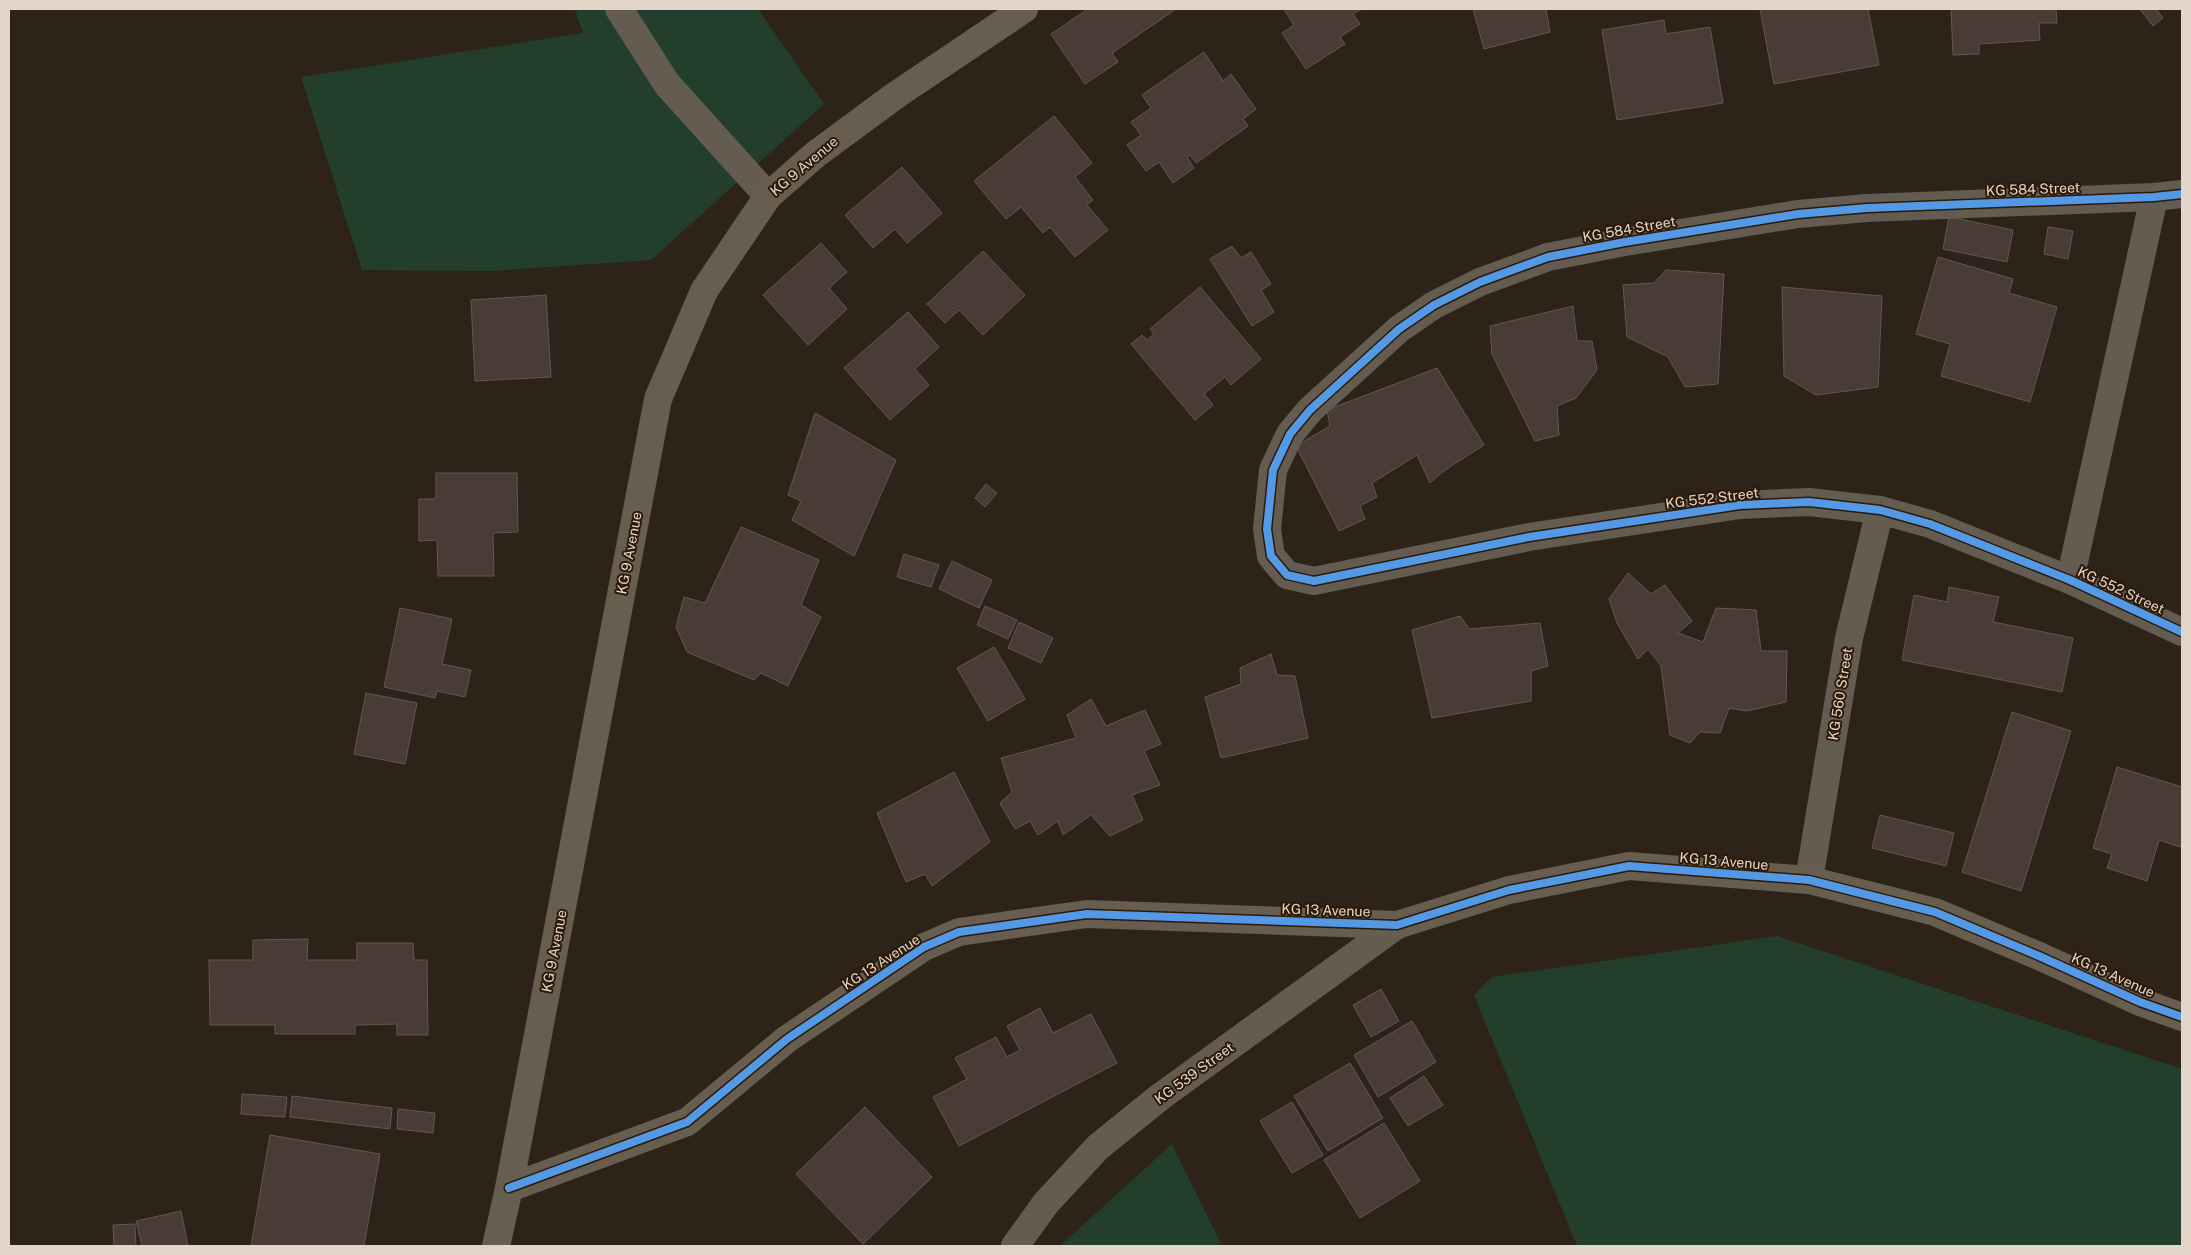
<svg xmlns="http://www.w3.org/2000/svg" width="2191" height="1255" font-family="'Public Sans',sans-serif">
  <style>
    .green { fill: #233e2c }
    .building { fill: #493b35; stroke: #635852 }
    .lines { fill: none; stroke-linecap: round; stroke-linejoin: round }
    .street { stroke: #645c50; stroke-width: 28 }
    .secondary { stroke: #675e4f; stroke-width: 28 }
    .cycleway-casing { stroke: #2c1907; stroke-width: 11 }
    .cycleway { stroke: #5399e6; stroke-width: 8 }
    .labels { text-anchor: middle; stroke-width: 4; stroke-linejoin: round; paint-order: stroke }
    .street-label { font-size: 14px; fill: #e3d5ca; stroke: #2c1907 }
  </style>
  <rect width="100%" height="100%" fill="#2e2318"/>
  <!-- green -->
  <g class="green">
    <path d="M 575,9 L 758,9 L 824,104 L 651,260 L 490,271 L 362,270 L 301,77 L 583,33 Z"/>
    <path d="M 1777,936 L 2182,1069 L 2182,1246 L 1577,1246 L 1474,995 L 1492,977 Z"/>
    <path d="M 1172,1144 L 1222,1246 L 1060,1246 Z"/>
  </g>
  <!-- building -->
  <g class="building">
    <path d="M 1088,9 L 1176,9 L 1112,53 L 1118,62 L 1085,84 L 1051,34 Z"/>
    <path d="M 1284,9 L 1362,9 L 1353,14 L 1360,24 L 1340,37 L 1345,44 L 1306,69 L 1282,33 L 1294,25 Z"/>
    <path d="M 1473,9 L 1546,9 L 1550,32 L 1484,49 Z"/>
    <path d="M 1760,9 L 1868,9 L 1879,65 L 1774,84 Z"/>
    <path d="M 1951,9 L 2056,9 L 2057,23 L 2039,23 L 2040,40 L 1979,44 L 1979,54 L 1953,55 Z"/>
    <path d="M 2140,9 L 2156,9 L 2163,18 L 2153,26 Z"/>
    <path d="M 1664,20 L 1666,34 L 1710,27 L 1723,103 L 1617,120 L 1602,30 Z"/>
    <path d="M 1204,52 L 1223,81 L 1231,74 L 1256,109 L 1243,119 L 1248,126 L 1196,163 L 1190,155 L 1187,157 L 1194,168 L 1173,183 L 1159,162 L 1146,171 L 1127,145 L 1141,135 L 1131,122 L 1151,108 L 1142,95 Z"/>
    <path d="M 1054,116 L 1092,163 L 1075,177 L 1093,200 L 1087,205 L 1108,230 L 1075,257 L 1050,227 L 1043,233 L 1021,207 L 1006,219 L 974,181 Z"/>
    <path d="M 902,167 L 942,213 L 907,243 L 895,229 L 873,248 L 845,215 Z"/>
    <path d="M 1949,217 L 2013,230 L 2007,262 L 1943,249 Z"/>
    <path d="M 2048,227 L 2073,231 L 2068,259 L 2044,254 Z"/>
    <path d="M 821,243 L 847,272 L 829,288 L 847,309 L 808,345 L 763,295 Z"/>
    <path d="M 1232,246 L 1241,258 L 1251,252 L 1271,284 L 1261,290 L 1274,312 L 1252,326 L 1210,259 Z"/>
    <path d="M 983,251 L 1025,295 L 983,335 L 959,310 L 945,323 L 927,304 Z"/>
    <path d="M 1938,257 L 2013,279 L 2009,293 L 2057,307 L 2030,402 L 1941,376 L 1950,344 L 1916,334 Z"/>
    <path d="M 1666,270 L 1724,274 L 1718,384 L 1685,387 L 1668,357 L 1627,337 L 1623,285 L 1654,283 Z"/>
    <path d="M 1200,287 L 1261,359 L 1231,385 L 1225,377 L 1204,394 L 1213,405 L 1195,420 L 1131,344 L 1142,335 L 1147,340 L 1154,334 L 1150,329 Z"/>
    <path d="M 1782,287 L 1882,296 L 1878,387 L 1816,395 L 1784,376 Z"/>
    <path d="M 546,295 L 551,377 L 475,381 L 471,300 Z"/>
    <path d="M 1573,306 L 1577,341 L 1592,341 L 1597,370 L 1576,398 L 1557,406 L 1559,435 L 1535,441 L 1492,354 L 1490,326 Z"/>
    <path d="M 908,312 L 939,347 L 915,369 L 929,385 L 890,420 L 844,368 Z"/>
    <path d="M 1437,368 L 1484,445 L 1445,470 L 1430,483 L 1417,455 L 1372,483 L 1377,497 L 1360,506 L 1365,519 L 1339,531 L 1296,446 L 1330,426 L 1327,410 Z"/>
    <path d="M 815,413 L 896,460 L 854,556 L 792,520 L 801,501 L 788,495 Z"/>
    <path d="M 436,473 L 517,473 L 518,532 L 493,533 L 494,576 L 438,576 L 437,540 L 419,541 L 419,499 L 436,499 Z"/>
    <path d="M 986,484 L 997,493 L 985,507 L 975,498 Z"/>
    <path d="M 741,527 L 819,560 L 801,605 L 821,617 L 788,686 L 761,673 L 754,680 L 687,652 L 676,627 L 684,597 L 705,603 Z"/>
    <path d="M 904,554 L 939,565 L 931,587 L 897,577 Z"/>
    <path d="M 952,561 L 992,580 L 979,608 L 939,589 Z"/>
    <path d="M 1628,573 L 1651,594 L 1665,585 L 1692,621 L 1678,633 L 1703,642 L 1716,608 L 1756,610 L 1761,651 L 1787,651 L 1786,702 L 1747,711 L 1729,708 L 1720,733 L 1700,732 L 1690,743 L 1670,735 L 1661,666 L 1648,649 L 1638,659 L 1617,623 L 1609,599 Z"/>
    <path d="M 1949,587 L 1999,597 L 1993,622 L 2073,638 L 2062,692 L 1902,660 L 1914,595 L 1947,602 Z"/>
    <path d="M 985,606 L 1017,620 L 1008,639 L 977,625 Z"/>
    <path d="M 400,608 L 452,619 L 442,664 L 471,670 L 465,697 L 437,691 L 435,698 L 384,687 Z"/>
    <path d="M 1460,616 L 1469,629 L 1540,623 L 1548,666 L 1531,671 L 1531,701 L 1432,718 L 1412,630 Z"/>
    <path d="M 1019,622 L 1053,638 L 1041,663 L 1008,648 Z"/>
    <path d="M 994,647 L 1025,699 L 988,721 L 957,668 Z"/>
    <path d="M 1271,654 L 1277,675 L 1295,676 L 1308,738 L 1221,758 L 1205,697 L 1241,684 L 1240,668 Z"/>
    <path d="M 366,693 L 417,703 L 405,764 L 354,754 Z"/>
    <path d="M 1091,699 L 1106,726 L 1145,710 L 1161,744 L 1144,751 L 1160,785 L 1132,795 L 1143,820 L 1110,836 L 1091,815 L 1063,835 L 1058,821 L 1038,835 L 1030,821 L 1015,829 L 1000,803 L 1012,792 L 1001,758 L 1076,738 L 1067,715 Z"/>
    <path d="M 2012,712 L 2071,731 L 2021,891 L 1962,872 Z"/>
    <path d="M 2117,767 L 2182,787 L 2182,840 L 2180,847 L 2159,840 L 2147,881 L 2107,868 L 2112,854 L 2093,848 Z"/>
    <path d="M 954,772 L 990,842 L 932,886 L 925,874 L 906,882 L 877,813 Z"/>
    <path d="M 1880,815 L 1954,833 L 1946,866 L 1872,848 Z"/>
    <path d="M 308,939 L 307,960 L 357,960 L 357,943 L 413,943 L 414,960 L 427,960 L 428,1035 L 397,1035 L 397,1024 L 355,1025 L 355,1034 L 275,1034 L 275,1025 L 210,1025 L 209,960 L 253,960 L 253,940 Z"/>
    <path d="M 1381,989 L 1399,1021 L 1371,1037 L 1353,1005 Z"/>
    <path d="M 1040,1008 L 1053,1033 L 1091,1014 L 1117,1063 L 959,1146 L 933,1097 L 967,1079 L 955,1058 L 996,1037 L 1007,1057 L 1020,1050 L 1007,1026 Z"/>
    <path d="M 1412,1021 L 1436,1062 L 1378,1097 L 1354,1055 Z"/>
    <path d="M 1350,1063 L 1383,1118 L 1328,1151 L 1294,1096 Z"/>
    <path d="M 1424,1076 L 1443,1105 L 1408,1126 L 1390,1098 Z"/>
    <path d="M 242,1094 L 287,1097 L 285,1117 L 241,1114 Z"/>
    <path d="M 292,1096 L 392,1108 L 390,1129 L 290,1117 Z"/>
    <path d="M 1292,1102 L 1323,1155 L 1292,1173 L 1260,1121 Z"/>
    <path d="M 865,1107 L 932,1177 L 863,1244 L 796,1174 Z"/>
    <path d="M 398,1109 L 435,1113 L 433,1133 L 397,1129 Z"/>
    <path d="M 1384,1123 L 1420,1181 L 1360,1218 L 1324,1160 Z"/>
    <path d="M 270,1135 L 380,1154 L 364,1246 L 251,1246 Z"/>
    <path d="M 181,1211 L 188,1246 L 142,1246 L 136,1221 Z"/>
    <path d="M 135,1224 L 136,1246 L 114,1246 L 113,1225 Z"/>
  </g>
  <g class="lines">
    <!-- street -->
    <g class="street">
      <path d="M 619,9 L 667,84 L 768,196"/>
      <path d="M 2182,194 L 2154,197 L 1867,208 L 1798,214 L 1625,242 L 1548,257 L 1480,282 L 1434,305 L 1399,329 L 1310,410 L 1290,434 L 1273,470 L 1267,529 L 1271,556 L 1287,575 L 1314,581 L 1529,537 L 1740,505 L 1809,502 L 1880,510 L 1930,524 L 2070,580 L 2182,632"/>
      <path d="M 2070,580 L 2154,197"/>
      <path d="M 1809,880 L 1849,638 L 1880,510"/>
      <path d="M 1015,1246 L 1046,1203 L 1098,1147 L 1160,1097 L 1397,925"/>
    </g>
    <!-- secondary -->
    <g class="secondary">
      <path d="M 509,1188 L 687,1122 L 787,1039 L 924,947 L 959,932 L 1087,914 L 1397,925 L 1509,890 L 1629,866 L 1809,880 L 1935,912 L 2039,956 L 2140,1002 L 2182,1017"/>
      <path d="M 496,1246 L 509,1188 L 658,399 L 704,291 L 768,196 L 816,154 L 896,95 L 1024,9"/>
    </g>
    <!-- cycleway casing -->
    <g class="cycleway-casing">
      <g id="cycleway">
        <path d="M 2182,194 L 2154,197 L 1867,208 L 1798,214 L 1625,242 L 1548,257 L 1480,282 L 1434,305 L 1399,329 L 1310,410 L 1290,434 L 1273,470 L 1267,529 L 1271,556 L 1287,575 L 1314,581 L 1529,537 L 1740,505 L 1809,502 L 1880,510 L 1930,524 L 2070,580 L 2182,632"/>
        <path d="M 509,1188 L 687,1122 L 787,1039 L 924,947 L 959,932 L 1087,914 L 1397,925 L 1509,890 L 1629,866 L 1809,880 L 1935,912 L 2039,956 L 2140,1002 L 2182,1017"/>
      </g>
    </g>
    <!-- cycleway -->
    <use href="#cycleway" class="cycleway"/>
  </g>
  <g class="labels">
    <!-- street labels -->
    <g class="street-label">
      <text transform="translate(804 166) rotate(-40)" y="5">KG 9 Avenue</text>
      <text transform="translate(2033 189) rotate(-2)" y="5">KG 584 Street</text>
      <text transform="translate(1629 229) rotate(-10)" y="5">KG 584 Street</text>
      <text transform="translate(1712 498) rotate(-7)" y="5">KG 552 Street</text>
      <text transform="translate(629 553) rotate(-79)" y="5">KG 9 Avenue</text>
      <text transform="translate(2121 590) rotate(25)" y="5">KG 552 Street</text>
      <text transform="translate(1840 694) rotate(-81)" y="5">KG 560 Street</text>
      <text transform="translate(1724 861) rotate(5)" y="5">KG 13 Avenue</text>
      <text transform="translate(1326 910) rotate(2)" y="5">KG 13 Avenue</text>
      <text transform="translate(554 951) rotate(-79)" y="5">KG 9 Avenue</text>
      <text transform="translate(881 962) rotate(-33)" y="5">KG 13 Avenue</text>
      <text transform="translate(2113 975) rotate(24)" y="5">KG 13 Avenue</text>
      <text transform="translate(1194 1073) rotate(-36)" y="5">KG 539 Street</text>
    </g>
  </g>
  <!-- border -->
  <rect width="2191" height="1255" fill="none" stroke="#e3d5ca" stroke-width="20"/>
</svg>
